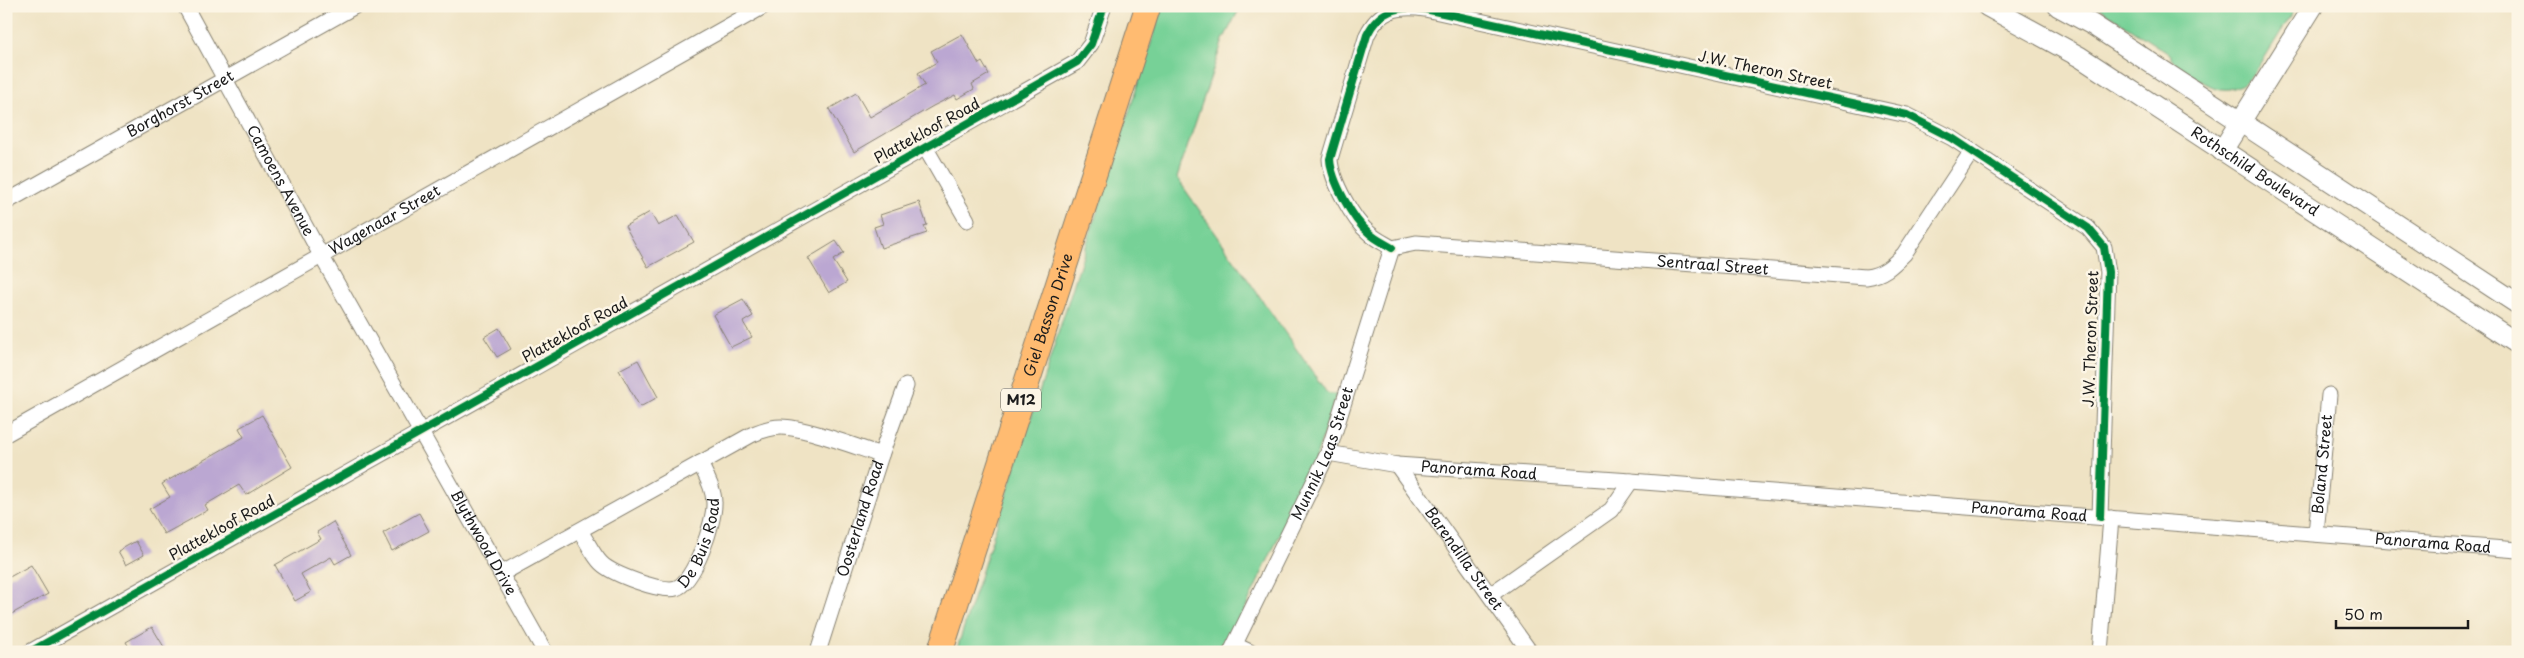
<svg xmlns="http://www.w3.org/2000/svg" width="2524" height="658" font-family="'Playpen Sans',sans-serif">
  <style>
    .green { fill: #77d197; stroke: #4a765a }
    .building { fill: #bba7d2 }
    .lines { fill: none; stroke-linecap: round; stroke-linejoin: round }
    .minor-casing { stroke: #868070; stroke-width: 17 }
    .tertiary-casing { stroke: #868070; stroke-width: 22 }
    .primary-casing { stroke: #868070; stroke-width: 27 }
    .minor { stroke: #fff; stroke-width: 15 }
    .tertiary { stroke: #fff; stroke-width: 20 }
    .primary { stroke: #ffbb71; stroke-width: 25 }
    .cycleway-casing { stroke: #fcf5e5; stroke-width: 11 }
    .cycleway { stroke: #00873e; stroke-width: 8 }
    .labels { text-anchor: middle; stroke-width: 5; stroke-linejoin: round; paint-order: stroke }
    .shield { fill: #fcf5e5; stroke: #5f5d58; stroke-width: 1 }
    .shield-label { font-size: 14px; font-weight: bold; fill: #1c1c1c }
    .street-label { font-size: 15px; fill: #1c1c1c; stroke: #fcf5e5 }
  </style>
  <rect width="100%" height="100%" fill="#fcf5e5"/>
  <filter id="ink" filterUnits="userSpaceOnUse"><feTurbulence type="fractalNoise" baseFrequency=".02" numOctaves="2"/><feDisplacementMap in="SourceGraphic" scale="10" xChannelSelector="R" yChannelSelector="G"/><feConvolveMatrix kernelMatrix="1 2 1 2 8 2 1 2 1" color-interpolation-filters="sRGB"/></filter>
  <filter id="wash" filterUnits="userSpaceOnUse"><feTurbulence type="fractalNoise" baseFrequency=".0096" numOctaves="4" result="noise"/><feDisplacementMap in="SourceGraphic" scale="20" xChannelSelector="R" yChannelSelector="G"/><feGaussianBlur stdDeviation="1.12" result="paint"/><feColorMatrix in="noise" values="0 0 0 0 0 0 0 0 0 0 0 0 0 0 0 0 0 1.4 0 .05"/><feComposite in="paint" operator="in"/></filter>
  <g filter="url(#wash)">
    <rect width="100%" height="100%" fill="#efe3c4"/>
    <!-- green -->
    <g class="green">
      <path d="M 1163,6 L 1241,6 L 1223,40 L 1177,178 L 1327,393 L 1336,395 L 1316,457 L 1225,652 L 956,652 Z"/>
      <path d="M 2096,6 L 2297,6 C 2288,20 2279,35 2270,49 C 2253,77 2236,104 2200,80 C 2188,73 2174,67 2169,54 Z"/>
    </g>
    <g id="blocks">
      <!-- building -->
      <g class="building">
        <path d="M 962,34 L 979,64 L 982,62 L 989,74 L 972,84 L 974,89 L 957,99 L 955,95 L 933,106 L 854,152 L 829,109 L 856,93 L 870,117 L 925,85 L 918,73 L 937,62 L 931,51 Z"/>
        <path d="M 919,202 L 927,225 L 924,226 L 927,233 L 881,248 L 874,227 L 883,224 L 880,215 Z"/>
        <path d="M 650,212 L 658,226 L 678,215 L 694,242 L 648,267 L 625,226 Z"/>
        <path d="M 836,241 L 844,253 L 833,260 L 847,282 L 829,293 L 808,258 Z"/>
        <path d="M 743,299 L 753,316 L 743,322 L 752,337 L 731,347 L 713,315 Z"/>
        <path d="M 499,328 L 511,349 L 497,357 L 484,337 Z"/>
        <path d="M 638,360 L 658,397 L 640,407 L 619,370 Z"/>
        <path d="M 262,415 L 292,467 L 246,495 L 239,485 L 205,505 L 208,510 L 164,534 L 149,509 L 170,497 L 162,484 L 244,437 L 239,428 Z"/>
        <path d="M 419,513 L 429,531 L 392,551 L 383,533 Z"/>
        <path d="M 333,522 L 351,555 L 335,564 L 331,557 L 301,574 L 311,592 L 295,601 L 275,565 L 321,539 L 317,532 Z"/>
        <path d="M 136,541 L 144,555 L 126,565 L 118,551 Z"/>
        <path d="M 31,565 L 48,594 L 6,617 L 6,579 Z"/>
        <path d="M 152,627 L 167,652 L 132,652 L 126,642 Z"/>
      </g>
    </g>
  </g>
  <g filter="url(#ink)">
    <use href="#blocks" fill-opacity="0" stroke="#868070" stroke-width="1"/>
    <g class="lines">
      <!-- minor casing -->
      <g class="minor-casing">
        <g id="minor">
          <path id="s1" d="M 185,6 L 322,257 L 545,652"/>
          <path d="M 925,147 L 967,220"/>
          <path id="s2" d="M 6,202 L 355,6"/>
          <path d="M 1392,248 C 1384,243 1375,239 1369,233 C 1353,220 1331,180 1330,159 L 1367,35 C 1379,10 1398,5 1425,9 L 1907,115 L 1952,138 L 2088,228 L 2104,247 L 2108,272 L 2100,517"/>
          <path id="s3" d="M 1392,248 L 1416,243 L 1866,277 C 1883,275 1892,266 1904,254 L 1972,151"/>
          <path id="s4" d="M 6,434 L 764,6"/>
          <path id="s5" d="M 1328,453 L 1397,465 L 1631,481 L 2518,550"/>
          <path id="s6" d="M 1397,465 L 1530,652"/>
          <path id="s7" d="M 580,531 C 587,541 593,555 601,563 C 612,574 662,593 676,588 C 694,583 715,521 714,503 C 714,489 706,476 700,463"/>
          <path id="s8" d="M 2316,534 L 2329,395"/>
          <path d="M 501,574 L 751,435 C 760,431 771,427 781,427 C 805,427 856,447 881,455"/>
          <path d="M 1490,595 L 1611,510 L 1631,481"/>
          <path d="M 1235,645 L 1250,652"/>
          <path d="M 30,652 L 1077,62 L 1091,44 L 1104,6"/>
          <path id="s9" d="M 818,652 L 881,455 L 906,386"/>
          <path id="s10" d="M 1231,652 L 1328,453 L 1392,248"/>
          <path d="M 2100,652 L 2111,518"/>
        </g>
      </g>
      <!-- tertiary casing -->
      <g class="tertiary-casing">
        <g id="tertiary">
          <path id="s11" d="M 1987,6 L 2080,57 L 2518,344"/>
          <path d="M 2058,6 L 2093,25 L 2518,304"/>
          <path d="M 2222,151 L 2313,6"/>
        </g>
      </g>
      <!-- primary casing -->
      <g class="primary-casing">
        <g id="primary">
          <path id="s12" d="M 940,652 L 1148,6"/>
        </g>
      </g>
      <!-- minor -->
      <use href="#minor" class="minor"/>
      <!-- tertiary -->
      <use href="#tertiary" class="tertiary"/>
      <!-- primary -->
      <use href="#primary" class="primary"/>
      <!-- cycleway casing -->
      <g class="cycleway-casing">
        <g id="cycleway">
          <path d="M 1392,248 C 1384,243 1375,239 1369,233 C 1353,220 1331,180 1330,159 L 1367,35 C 1379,10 1398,5 1425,9 L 1907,115 L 1952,138 L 2088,228 L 2104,247 L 2108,272 L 2100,517"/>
          <path d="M 30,652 L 1077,62 L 1091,44 L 1104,6"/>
        </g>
      </g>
      <!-- cycleway -->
      <use href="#cycleway" class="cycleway"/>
    </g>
  </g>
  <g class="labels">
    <!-- shield labels -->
    <rect class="shield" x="1001" y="388.5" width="40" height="23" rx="4"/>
    <g class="shield-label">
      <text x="1021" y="405">M12</text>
    </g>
    <!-- street labels -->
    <g class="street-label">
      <text transform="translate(1765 70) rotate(12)" y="5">J.W. Theron Street</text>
      <text dy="5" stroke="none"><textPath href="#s2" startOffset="200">Borghorst Street</textPath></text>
      <text transform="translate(927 131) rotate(-29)" y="5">Plattekloof Road</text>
      <text dy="5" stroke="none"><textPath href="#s11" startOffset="315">Rothschild Boulevard</textPath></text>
      <text dy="5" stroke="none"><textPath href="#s1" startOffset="199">Camoens Avenue</textPath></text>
      <text dy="5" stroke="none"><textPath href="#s4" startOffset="435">Wagenaar Street</textPath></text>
      <text dy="5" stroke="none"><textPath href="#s3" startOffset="322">Sentraal Street</textPath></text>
      <text dy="5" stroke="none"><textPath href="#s12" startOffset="354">Giel Basson Drive</textPath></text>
      <text transform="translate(575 330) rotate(-29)" y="5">Plattekloof Road</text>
      <text transform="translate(2091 339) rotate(-88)" y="5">J.W. Theron Street</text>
      <text dy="5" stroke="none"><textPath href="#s10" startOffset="219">Munnik Laas Street</textPath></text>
      <text dy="5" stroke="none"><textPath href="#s8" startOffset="70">Boland Street</textPath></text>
      <text dy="5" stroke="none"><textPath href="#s5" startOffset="152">Panorama Road</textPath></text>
      <text dy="5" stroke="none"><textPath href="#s5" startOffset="704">Panorama Road</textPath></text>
      <text dy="5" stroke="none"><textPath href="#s9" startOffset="140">Oosterland Road</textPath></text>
      <text transform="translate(222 528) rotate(-29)" y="5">Plattekloof Road</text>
      <text dy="5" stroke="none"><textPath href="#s7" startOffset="172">De Buis Road</textPath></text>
      <text dy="5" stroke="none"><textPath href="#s1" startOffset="614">Blythwood Drive</textPath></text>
      <text dy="5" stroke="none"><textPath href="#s5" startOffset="1109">Panorama Road</textPath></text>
      <text dy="5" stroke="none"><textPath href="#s6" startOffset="115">Barendilla Street</textPath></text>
    </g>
  </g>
  <!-- margin -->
  <rect width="2524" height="658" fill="none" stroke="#fcf5e5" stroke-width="25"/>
  <!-- scale -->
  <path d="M2336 620v8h132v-8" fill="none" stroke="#1c1c1c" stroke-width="2.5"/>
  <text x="2344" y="620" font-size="15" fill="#1c1c1c" stroke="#fcf5e5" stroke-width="4" paint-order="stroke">50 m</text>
</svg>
